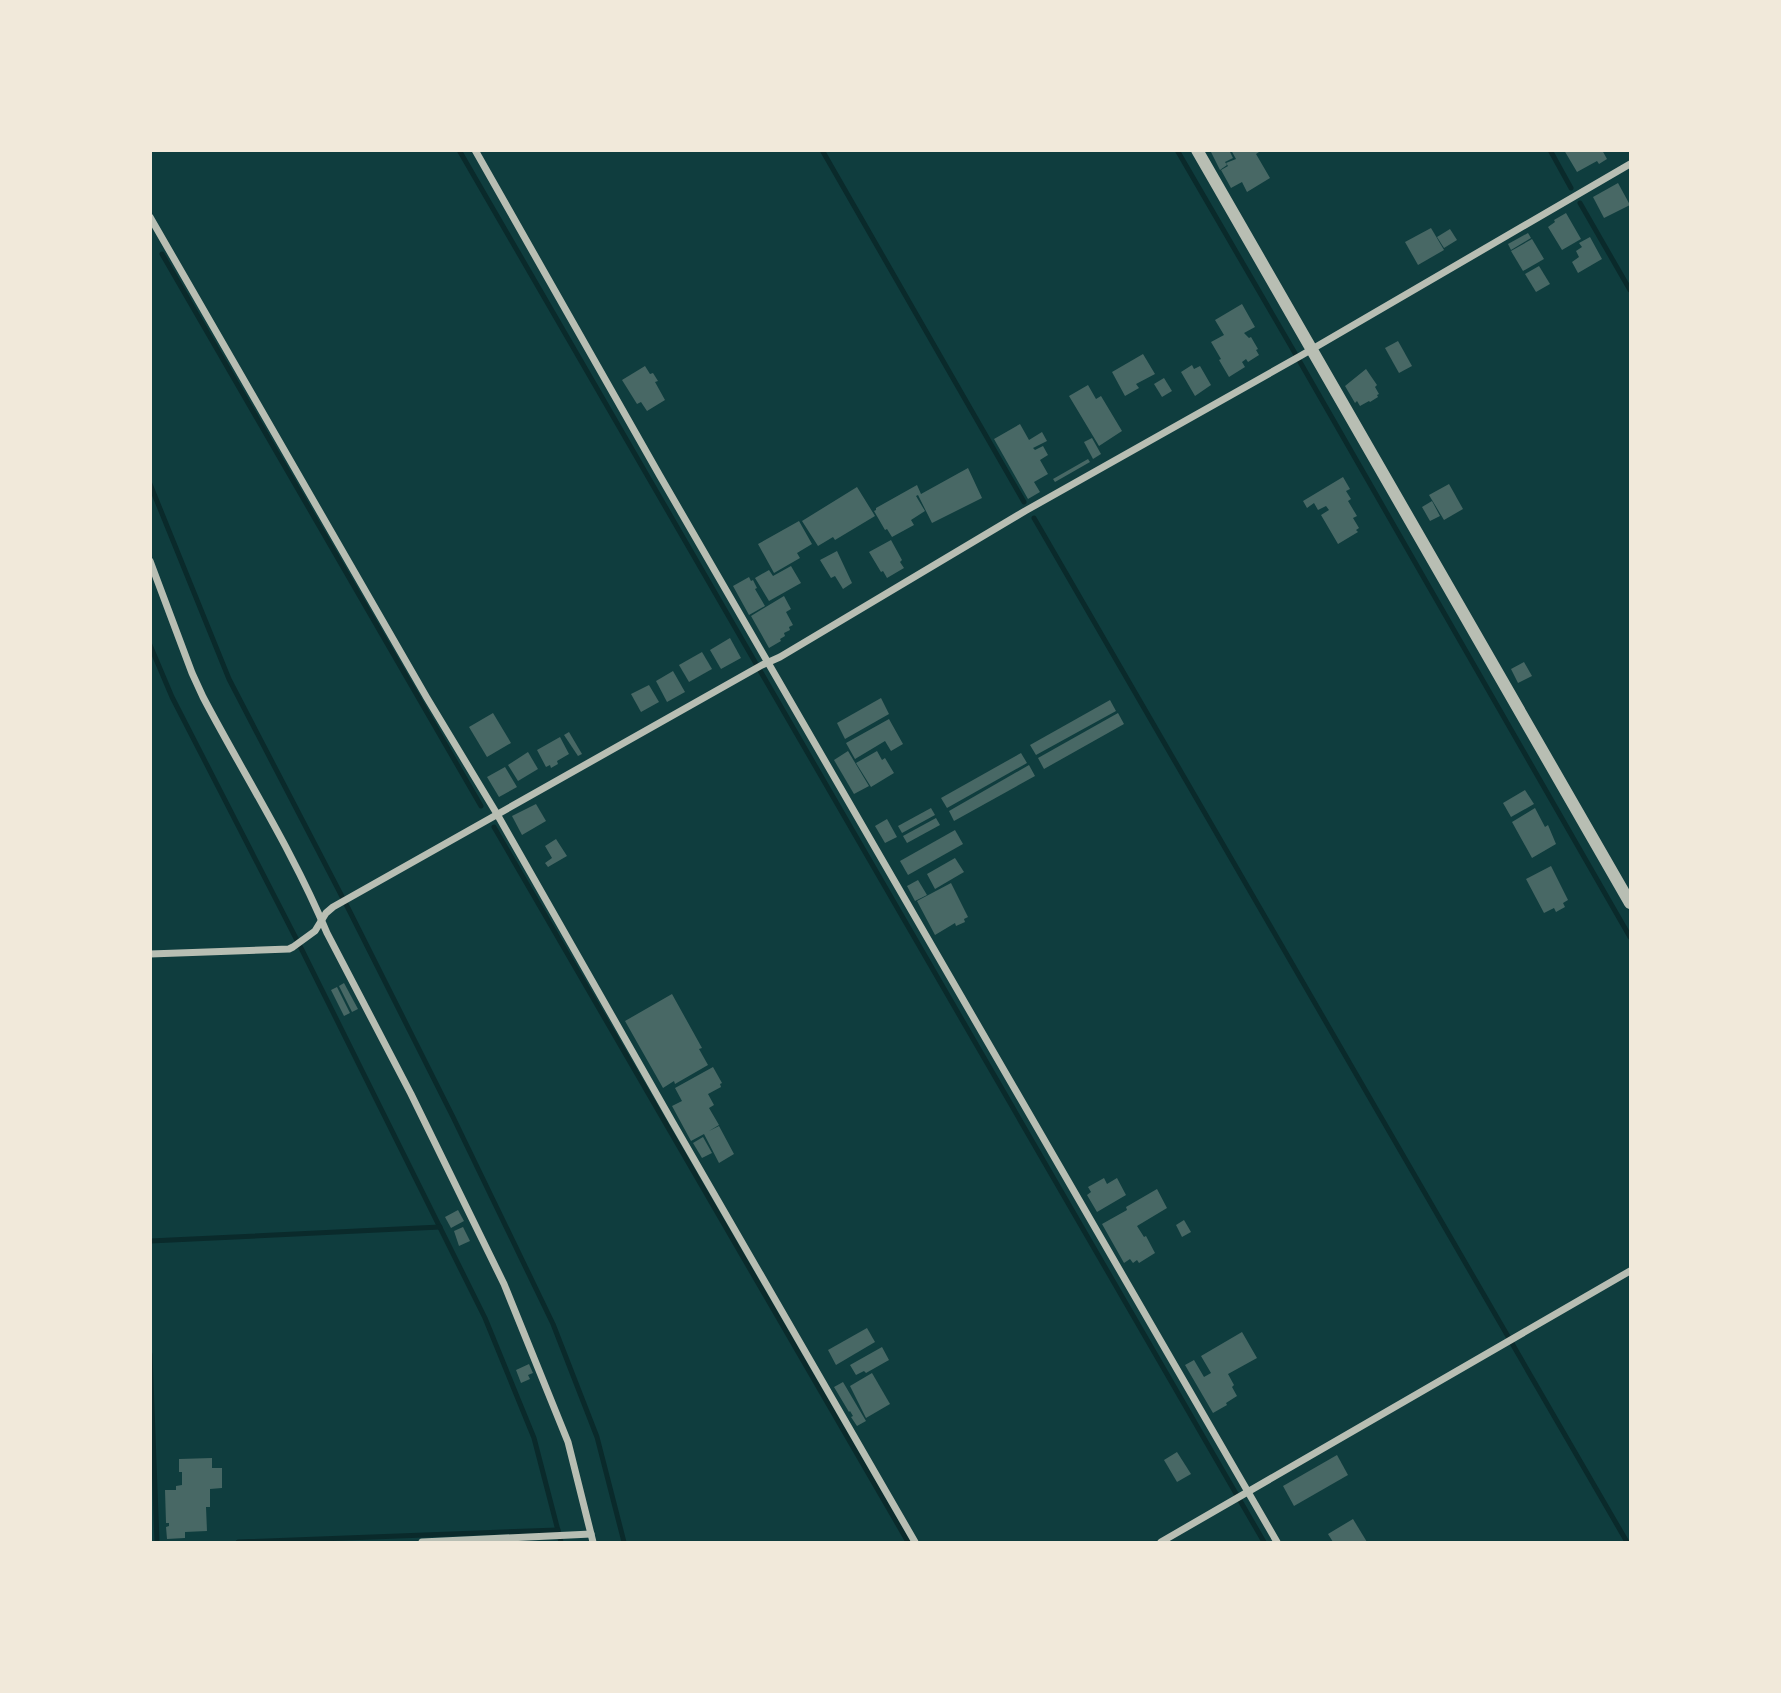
<svg xmlns="http://www.w3.org/2000/svg" width="1781" height="1693" font-family="Manrope,sans-serif">
  <style>
    .lines { fill: none; stroke-linecap: round; stroke-linejoin: round }
    .stream { stroke: #0a2a2b; stroke-width: 5 }
    .building { fill: #486865 }
    .minor { stroke: #b8beb3; stroke-width: 7 }
    .tertiary { stroke: #b8beb3; stroke-width: 12 }
  </style>
  <rect width="100%" height="100%" fill="#0f3d3e"/>
  <g class="lines">
    <!-- stream -->
    <g class="stream">
      <path d="M 459,150 L 1264,1542"/>
      <path d="M 822,150 L 1024,502"/>
      <path d="M 1177,150 L 1292,348 L 1630,937"/>
      <path d="M 1550,150 L 1571,188"/>
      <path d="M 1580,203 L 1630,290"/>
      <path d="M 162,254 L 481,806"/>
      <path d="M 150,484 L 229,679 L 349,910 L 453,1117 L 553,1324 L 597,1437 L 624,1542"/>
      <path d="M 1034,518 L 1627,1542"/>
      <path d="M 150,645 L 172,697 L 303,952 L 485,1318 L 534,1438 L 561,1542"/>
      <path d="M 494,827 L 908,1542"/>
      <path d="M 150,1241 L 440,1227"/>
      <path d="M 150,1354 L 157,1542"/>
      <path d="M 238,1542 L 558,1530"/>
    </g>
  </g>
  <!-- building -->
  <g class="building">
    <path d="M 1210,150 L 1229,150 L 1233,158 L 1225,162 L 1227,165 L 1220,170 Z"/>
    <path d="M 1231,150 L 1262,150 L 1256,154 L 1270,178 L 1247,192 L 1242,182 L 1231,188 L 1221,170 L 1228,166 L 1226,163 L 1236,159 Z"/>
    <path d="M 1564,150 L 1602,150 L 1607,159 L 1599,164 L 1597,161 L 1577,172 Z"/>
    <path d="M 1618,183 L 1630,205 L 1604,218 L 1593,197 Z"/>
    <path d="M 1566,213 L 1581,239 L 1562,250 L 1548,227 L 1555,222 L 1554,220 Z"/>
    <path d="M 1431,228 L 1444,250 L 1418,265 L 1405,242 Z"/>
    <path d="M 1450,229 L 1457,240 L 1444,248 L 1437,237 Z"/>
    <path d="M 1528,233 L 1531,238 L 1511,250 L 1508,244 Z"/>
    <path d="M 1590,237 L 1602,259 L 1578,273 L 1572,262 L 1579,257 L 1576,251 L 1582,247 L 1579,243 Z"/>
    <path d="M 1532,239 L 1544,259 L 1523,271 L 1511,251 Z"/>
    <path d="M 1539,266 L 1550,284 L 1536,292 L 1525,274 Z"/>
    <path d="M 1242,304 L 1255,327 L 1244,333 L 1249,338 L 1251,337 L 1258,349 L 1256,350 L 1259,355 L 1248,362 L 1246,359 L 1242,362 L 1245,367 L 1229,377 L 1219,360 L 1221,359 L 1211,342 L 1224,335 L 1215,320 Z"/>
    <path d="M 1398,341 L 1412,366 L 1399,373 L 1385,348 Z"/>
    <path d="M 1143,354 L 1155,374 L 1136,384 L 1139,388 L 1125,396 L 1112,372 Z"/>
    <path d="M 1192,365 L 1194,369 L 1200,366 L 1211,385 L 1195,396 L 1181,372 Z"/>
    <path d="M 645,366 L 650,374 L 653,373 L 658,381 L 655,382 L 665,400 L 647,411 L 641,402 L 637,404 L 622,380 Z"/>
    <path d="M 1366,369 L 1377,385 L 1375,387 L 1379,394 L 1377,395 L 1378,397 L 1370,402 L 1369,401 L 1360,406 L 1357,401 L 1355,403 L 1345,386 Z"/>
    <path d="M 1164,378 L 1172,391 L 1162,397 L 1154,384 Z"/>
    <path d="M 1088,385 L 1096,399 L 1101,396 L 1122,431 L 1099,446 L 1069,396 Z"/>
    <path d="M 1020,424 L 1029,440 L 1042,432 L 1047,441 L 1033,448 L 1035,450 L 1043,446 L 1048,455 L 1040,460 L 1048,474 L 1034,482 L 1040,492 L 1028,499 L 994,439 Z"/>
    <path d="M 1092,438 L 1101,454 L 1093,459 L 1084,442 Z"/>
    <path d="M 1088,459 L 1090,462 L 1055,482 L 1053,479 Z"/>
    <path d="M 968,468 L 982,498 L 932,523 L 918,495 L 916,496 L 925,511 L 911,520 L 914,525 L 892,537 L 887,529 L 885,530 L 874,511 L 876,510 L 876,508 L 917,485 L 921,494 Z"/>
    <path d="M 1343,477 L 1350,489 L 1346,491 L 1351,499 L 1348,501 L 1357,516 L 1353,518 L 1359,528 L 1356,530 L 1358,532 L 1338,544 L 1321,515 L 1329,510 L 1326,506 L 1318,510 L 1314,503 L 1307,508 L 1303,501 Z"/>
    <path d="M 1449,484 L 1463,509 L 1444,520 L 1429,495 Z"/>
    <path d="M 857,487 L 875,516 L 835,540 L 833,537 L 818,546 L 802,521 Z"/>
    <path d="M 1432,501 L 1440,516 L 1430,521 L 1422,507 Z"/>
    <path d="M 799,521 L 812,544 L 797,553 L 800,558 L 774,573 L 758,544 Z"/>
    <path d="M 891,540 L 902,560 L 900,562 L 904,568 L 887,578 L 883,571 L 881,572 L 869,552 Z"/>
    <path d="M 837,551 L 852,583 L 843,589 L 835,576 L 831,578 L 820,560 Z"/>
    <path d="M 791,566 L 801,583 L 769,601 L 755,578 L 769,570 L 773,576 Z"/>
    <path d="M 749,577 L 751,581 L 753,580 L 757,588 L 755,589 L 765,606 L 749,615 L 733,586 Z"/>
    <path d="M 784,596 L 791,609 L 786,612 L 793,625 L 789,627 L 790,630 L 784,633 L 785,636 L 780,639 L 781,641 L 769,648 L 751,616 Z"/>
    <path d="M 730,638 L 741,658 L 721,669 L 710,650 Z"/>
    <path d="M 702,652 L 712,669 L 689,682 L 679,665 Z"/>
    <path d="M 1524,662 L 1532,676 L 1518,683 L 1511,669 Z"/>
    <path d="M 673,671 L 685,692 L 667,702 L 656,681 Z"/>
    <path d="M 649,685 L 659,702 L 641,712 L 631,694 Z"/>
    <path d="M 881,698 L 889,714 L 845,739 L 837,723 Z"/>
    <path d="M 1110,700 L 1116,711 L 1036,755 L 1030,745 Z"/>
    <path d="M 493,713 L 511,743 L 487,757 L 469,727 Z"/>
    <path d="M 1118,713 L 1124,724 L 1044,769 L 1038,758 Z"/>
    <path d="M 889,719 L 903,744 L 891,751 L 885,741 L 855,759 L 846,743 Z"/>
    <path d="M 569,732 L 582,754 L 578,756 L 564,735 Z"/>
    <path d="M 560,737 L 569,754 L 557,761 L 558,764 L 551,768 L 550,765 L 546,767 L 537,750 Z"/>
    <path d="M 848,751 L 869,786 L 854,794 L 834,760 Z"/>
    <path d="M 877,751 L 882,760 L 885,758 L 894,773 L 871,787 L 856,763 Z"/>
    <path d="M 528,752 L 538,769 L 518,781 L 508,765 Z"/>
    <path d="M 1021,753 L 1027,763 L 947,808 L 941,798 Z"/>
    <path d="M 1029,765 L 1035,776 L 954,821 L 949,811 Z"/>
    <path d="M 505,767 L 517,787 L 499,797 L 487,777 Z"/>
    <path d="M 1525,790 L 1534,804 L 1511,817 L 1503,803 Z"/>
    <path d="M 536,804 L 546,821 L 522,835 L 512,816 Z"/>
    <path d="M 931,808 L 935,815 L 902,833 L 898,826 Z"/>
    <path d="M 1535,808 L 1545,827 L 1548,825 L 1556,844 L 1532,858 L 1512,822 Z"/>
    <path d="M 936,818 L 940,825 L 907,843 L 903,836 Z"/>
    <path d="M 887,819 L 897,837 L 885,843 L 875,826 Z"/>
    <path d="M 955,830 L 963,844 L 908,875 L 900,861 Z"/>
    <path d="M 556,839 L 567,856 L 548,867 L 545,863 L 552,858 L 545,846 Z"/>
    <path d="M 955,858 L 964,872 L 935,889 L 927,874 Z"/>
    <path d="M 1551,866 L 1568,900 L 1563,903 L 1565,907 L 1556,912 L 1554,908 L 1544,913 L 1526,879 Z"/>
    <path d="M 918,880 L 927,895 L 915,901 L 907,886 Z"/>
    <path d="M 951,883 L 968,917 L 964,919 L 965,922 L 956,926 L 955,923 L 935,935 L 917,901 Z"/>
    <path d="M 344,983 L 358,1009 L 352,1012 L 339,986 Z"/>
    <path d="M 337,987 L 350,1013 L 344,1016 L 331,990 Z"/>
    <path d="M 672,994 L 702,1048 L 699,1049 L 708,1065 L 675,1084 L 674,1081 L 663,1088 L 625,1021 Z"/>
    <path d="M 713,1067 L 722,1083 L 720,1084 L 721,1087 L 708,1094 L 714,1105 L 709,1108 L 719,1125 L 709,1131 L 719,1126 L 734,1154 L 719,1163 L 704,1134 L 691,1141 L 672,1106 L 682,1101 L 675,1088 Z"/>
    <path d="M 703,1137 L 712,1153 L 702,1158 L 693,1143 Z"/>
    <path d="M 1104,1178 L 1107,1184 L 1117,1178 L 1126,1195 L 1097,1212 L 1087,1195 L 1091,1192 L 1088,1187 Z"/>
    <path d="M 1157,1189 L 1167,1208 L 1137,1226 L 1144,1237 L 1146,1236 L 1155,1253 L 1139,1263 L 1137,1260 L 1133,1263 L 1130,1259 L 1124,1263 L 1102,1224 L 1127,1210 L 1126,1207 Z"/>
    <path d="M 458,1210 L 464,1221 L 451,1228 L 445,1217 Z"/>
    <path d="M 1184,1220 L 1191,1232 L 1182,1237 L 1176,1225 Z"/>
    <path d="M 463,1227 L 470,1241 L 459,1246 L 454,1231 Z"/>
    <path d="M 867,1328 L 875,1342 L 836,1365 L 828,1350 Z"/>
    <path d="M 1242,1332 L 1257,1358 L 1228,1374 L 1234,1385 L 1232,1387 L 1237,1396 L 1226,1403 L 1227,1405 L 1213,1413 L 1185,1365 L 1194,1360 L 1204,1377 L 1211,1373 L 1201,1356 Z"/>
    <path d="M 882,1347 L 889,1360 L 866,1373 L 864,1371 L 856,1375 L 850,1365 Z"/>
    <path d="M 529,1364 L 533,1373 L 528,1375 L 530,1379 L 521,1383 L 516,1370 Z"/>
    <path d="M 872,1373 L 890,1404 L 866,1418 L 850,1386 Z"/>
    <path d="M 843,1382 L 866,1421 L 857,1426 L 851,1417 L 853,1416 L 850,1411 L 849,1412 L 834,1387 Z"/>
    <path d="M 1177,1452 L 1191,1474 L 1177,1482 L 1164,1460 Z"/>
    <path d="M 1337,1455 L 1348,1475 L 1294,1506 L 1283,1486 Z"/>
    <path d="M 212,1458 L 212,1468 L 222,1468 L 222,1488 L 210,1489 L 210,1507 L 206,1507 L 207,1531 L 185,1532 L 185,1538 L 167,1539 L 166,1527 L 169,1526 L 169,1523 L 166,1523 L 165,1490 L 176,1490 L 176,1486 L 182,1485 L 182,1472 L 179,1472 L 179,1459 Z"/>
    <path d="M 1353,1519 L 1367,1542 L 1333,1542 L 1328,1534 Z"/>
  </g>
  <g class="lines">
    <!-- minor -->
    <g class="minor">
      <path d="M 475,150 L 660,476 L 1277,1542"/>
      <path d="M 150,217 L 427,698 L 497,814 L 673,1123 L 915,1542"/>
      <path d="M 150,561 L 192,673 L 203,697 C 244,775 293,851 327,933 L 411,1094 L 504,1284 L 568,1442 L 593,1542"/>
      <path d="M 150,954 L 289,949 L 293,947 L 315,931 L 326,913 L 333,907 L 762,665 L 780,657 L 1025,511 L 1302,355 L 1630,164"/>
      <path d="M 422,1542 L 591,1534"/>
      <path d="M 1161,1542 L 1630,1271"/>
    </g>
    <!-- tertiary -->
    <path class="tertiary" d="M 1197,150 L 1630,903"/>
  </g>
  <!-- border -->
  <rect width="1781" height="1693" fill="none" stroke="#f1e9da" stroke-width="304"/>
</svg>
